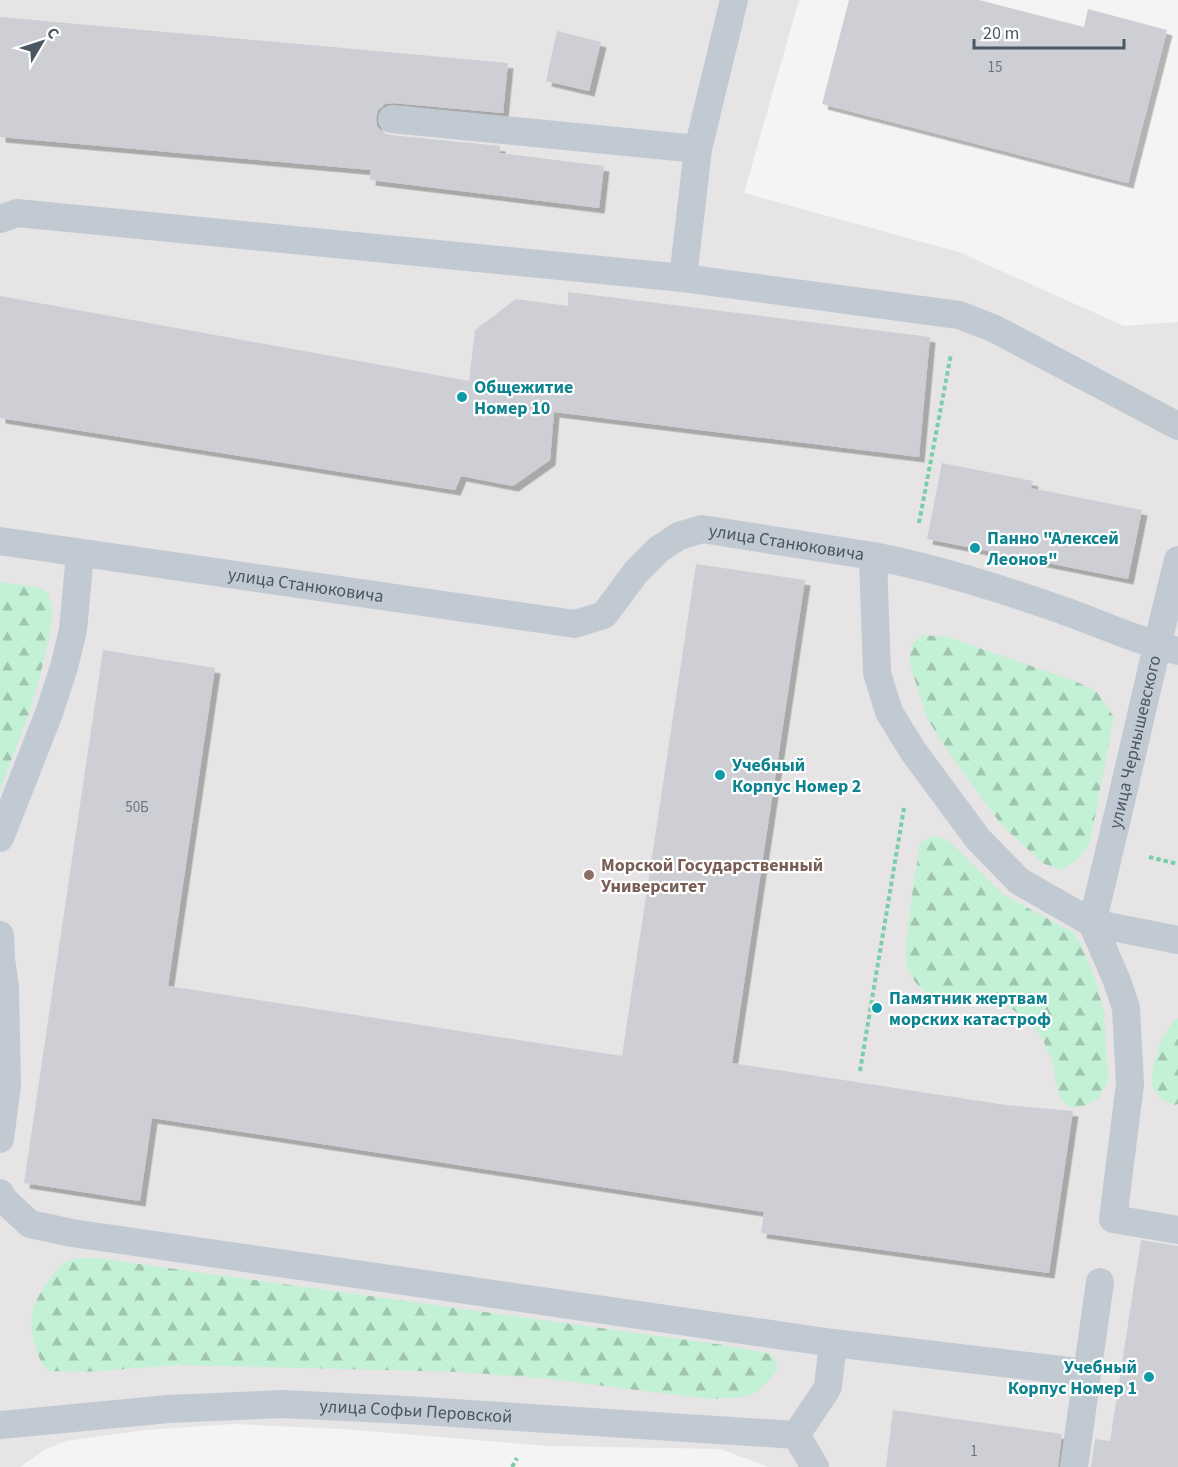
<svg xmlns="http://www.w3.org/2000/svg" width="1178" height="1467" font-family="'Source Sans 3',sans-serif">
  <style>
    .education { fill: #e6e4e5 }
    .forest { fill: url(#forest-firs) }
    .building { fill: #cdcfd5; filter: url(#shadow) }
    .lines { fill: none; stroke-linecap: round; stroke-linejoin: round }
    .path { stroke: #7ad0a6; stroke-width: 4; stroke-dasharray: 4.5 3; stroke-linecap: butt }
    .lane { stroke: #c1cad2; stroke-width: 28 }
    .culture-dot { fill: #0f9aa8; stroke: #fff; stroke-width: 2 }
    .education-dot { fill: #8d6e63; stroke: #fff; stroke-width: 2 }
    .labels { text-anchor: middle; stroke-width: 4.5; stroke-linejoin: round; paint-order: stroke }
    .number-label { font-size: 15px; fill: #6b747e }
    .culture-label { font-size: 18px; font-weight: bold; fill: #0d838f; stroke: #fff; text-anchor: start }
    .street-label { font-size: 18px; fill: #4a5661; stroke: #fff }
    .education-label { font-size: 18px; font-weight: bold; fill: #785e54; stroke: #fff; text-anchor: start }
  </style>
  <defs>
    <pattern id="forest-firs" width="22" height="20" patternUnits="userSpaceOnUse" patternTransform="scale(1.5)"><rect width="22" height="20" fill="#c3f1d5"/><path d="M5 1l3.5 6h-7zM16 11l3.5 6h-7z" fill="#a0c6b0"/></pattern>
    <filter id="shadow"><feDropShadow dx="5.5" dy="5.5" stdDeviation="0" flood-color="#0004"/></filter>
  </defs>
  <rect width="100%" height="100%" fill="#f5f3f3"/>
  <!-- education -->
  <path class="education" d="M 0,0 L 799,0 L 744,193 L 959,252 L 1124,326 L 1178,322 L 1178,1467 L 769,1467 L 720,1449 L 549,1446 L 341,1429 L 233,1424 L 146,1430 L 66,1441 L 44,1450 L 20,1467 L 0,1467 Z"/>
  <!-- forest -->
  <g class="forest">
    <path d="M 0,582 L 37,587 L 48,593 L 52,607 L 51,628 L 43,664 L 29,714 L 0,789 Z"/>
    <path d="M 923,635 L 948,637 L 1077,682 L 1097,692 L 1114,717 L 1090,842 L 1079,858 L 1062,870 L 1042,863 L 1000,823 L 949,753 L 927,718 L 909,661 L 912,644 Z"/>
    <path d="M 936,836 L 950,842 L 1004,895 L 1074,933 L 1083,948 L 1096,982 L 1104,1012 L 1108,1081 L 1099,1098 L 1082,1107 L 1069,1107 L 1059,1096 L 1052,1061 L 1043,1040 L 1029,1020 L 1007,1006 L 986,999 L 934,999 C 925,991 914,984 909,972 C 900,953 917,868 920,843 L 928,838 Z"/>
    <path d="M 1178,1018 L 1178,1104 L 1175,1105 L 1161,1099 L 1152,1085 L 1153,1067 L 1159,1045 L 1174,1020 Z"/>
    <path d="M 103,1259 L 723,1345 L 770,1354 L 775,1359 L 778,1369 L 770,1379 L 757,1392 L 743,1397 L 709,1399 L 541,1378 L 460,1372 L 179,1365 L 84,1372 L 48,1371 C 45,1367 41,1363 40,1359 C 35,1349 29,1324 32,1313 C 36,1297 54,1267 70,1260 C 77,1257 95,1259 103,1259 Z"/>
  </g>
  <!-- building -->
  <g class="building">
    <path d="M 849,0 L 979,0 L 1084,27 L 1088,9 L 1167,30 L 1128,183 L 822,104 Z"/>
    <path d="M 0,17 L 508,63 L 503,113 L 393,103 L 385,104 L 378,110 L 376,118 L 377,126 L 383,133 L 390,135 L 500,146 L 500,153 L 604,166 L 599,208 L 370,180 L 371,170 L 0,137 Z"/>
    <path d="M 557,31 L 601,42 L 589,91 L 546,81 Z"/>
    <path d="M 568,292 L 930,337 L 919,457 L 554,412 L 550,460 L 513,486 L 461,476 L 455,490 L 0,418 L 0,296 L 469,381 L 475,330 L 516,299 L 568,306 Z"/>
    <path d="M 942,463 L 1033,481 L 1031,488 L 1142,510 L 1128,579 L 927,539 Z"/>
    <path d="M 696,564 L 805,580 L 732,1063 L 1006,1105 L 1073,1111 L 1049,1273 L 761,1233 L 764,1212 L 152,1118 L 140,1201 L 24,1183 L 103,650 L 215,668 L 168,986 L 622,1056 Z"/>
    <path d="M 1141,1240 L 1178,1246 L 1178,1467 L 1091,1467 L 1095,1439 L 1110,1441 Z"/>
    <path d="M 893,1410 L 1062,1434 L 1058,1467 L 886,1467 Z"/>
  </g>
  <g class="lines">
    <!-- path -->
    <g class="path">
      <path d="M 919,523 L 951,354"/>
      <path d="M 1149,857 L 1178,864"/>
      <path d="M 860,1071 L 904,808"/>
      <path d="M 512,1467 L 517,1458"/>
    </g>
    <!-- lane -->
    <g class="lane">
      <path d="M 392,119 L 698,149"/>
      <path d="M 0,219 L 17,213 L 683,278 L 959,315 L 995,329 L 1178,426"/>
      <path d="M 683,278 L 698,149 L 734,0"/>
      <path id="s1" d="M 0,541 L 575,624 L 604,615 L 636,572 L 659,549 L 679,536 L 702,529 L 873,556 L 877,673 L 889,712 L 913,751 L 978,839 L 1019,881 L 1092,923 L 1178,940"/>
      <path d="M 873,556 C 935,568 996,587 1056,608 C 1097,622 1136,641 1178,651"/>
      <path d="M 0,838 L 49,713 L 64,667 L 73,630 L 80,554"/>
      <path id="s2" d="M 1092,923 C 1122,802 1148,680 1178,560"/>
      <path d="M 1092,923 L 1117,981 L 1126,1008 L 1130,1084 L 1113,1219 L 1178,1230"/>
      <path d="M 0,935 L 1,959 L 5,987 L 7,1085 L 0,1139"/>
      <path d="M 0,1193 L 4,1200 L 30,1224 L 72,1233 L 833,1343 L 1087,1373"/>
      <path id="s3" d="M 0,1425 L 168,1409 L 283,1404 L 407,1410 L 796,1435 L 815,1467"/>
      <path d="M 796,1435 L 825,1392 L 828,1386 L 833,1343"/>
      <path d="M 1074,1467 L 1100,1282"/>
    </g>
  </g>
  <!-- markers -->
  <g class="culture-dot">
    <circle cx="462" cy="397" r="6"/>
    <circle cx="975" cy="548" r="6"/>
    <circle cx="720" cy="775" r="6"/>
    <circle cx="877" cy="1008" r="6"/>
    <circle cx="1149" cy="1377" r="6"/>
  </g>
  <circle class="education-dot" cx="589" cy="875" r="6"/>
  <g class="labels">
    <!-- number labels -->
    <g class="number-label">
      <text x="995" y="72">15</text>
      <text x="137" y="812">50Б</text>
      <text x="974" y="1456">1</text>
    </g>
    <!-- culture labels -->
    <g class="culture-label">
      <text x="474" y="393">Общежитие<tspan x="474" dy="21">Номер 10</tspan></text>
      <text x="987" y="544">Панно "Алексей<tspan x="987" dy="21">Леонов"</tspan></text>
      <text x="732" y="771">Учебный<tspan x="732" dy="21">Корпус Номер 2</tspan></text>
      <text x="889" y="1004">Памятник жертвам<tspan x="889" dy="21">морских катастроф</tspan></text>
      <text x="1137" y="1373" text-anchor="end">Учебный<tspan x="1137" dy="21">Корпус Номер 1</tspan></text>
    </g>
    <!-- street labels -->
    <g class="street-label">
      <text dy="6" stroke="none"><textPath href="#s1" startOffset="831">улица Станюковича</textPath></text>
      <text dy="6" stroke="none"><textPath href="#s1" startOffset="309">улица Станюковича</textPath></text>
      <text dy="6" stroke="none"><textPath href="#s2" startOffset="186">улица Чернышевского</textPath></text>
      <text dy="6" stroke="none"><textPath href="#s3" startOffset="417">улица Софьи Перовской</textPath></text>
    </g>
    <!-- education labels -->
    <g class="education-label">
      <text x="601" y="871">Морской Государственный<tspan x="601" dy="21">Университет</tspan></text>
    </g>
  </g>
  <!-- north arrow -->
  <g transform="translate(42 42) rotate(51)" stroke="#ffffff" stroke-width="4.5" paint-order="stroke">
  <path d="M0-4.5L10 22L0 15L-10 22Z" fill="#4a5661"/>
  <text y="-9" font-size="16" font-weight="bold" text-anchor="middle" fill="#4a5661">С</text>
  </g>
  <!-- scale -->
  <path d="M974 39v9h150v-9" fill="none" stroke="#4a5661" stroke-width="3"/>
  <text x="983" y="39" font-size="18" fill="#4a5661" stroke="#ffffff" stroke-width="4.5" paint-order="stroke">20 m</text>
</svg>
